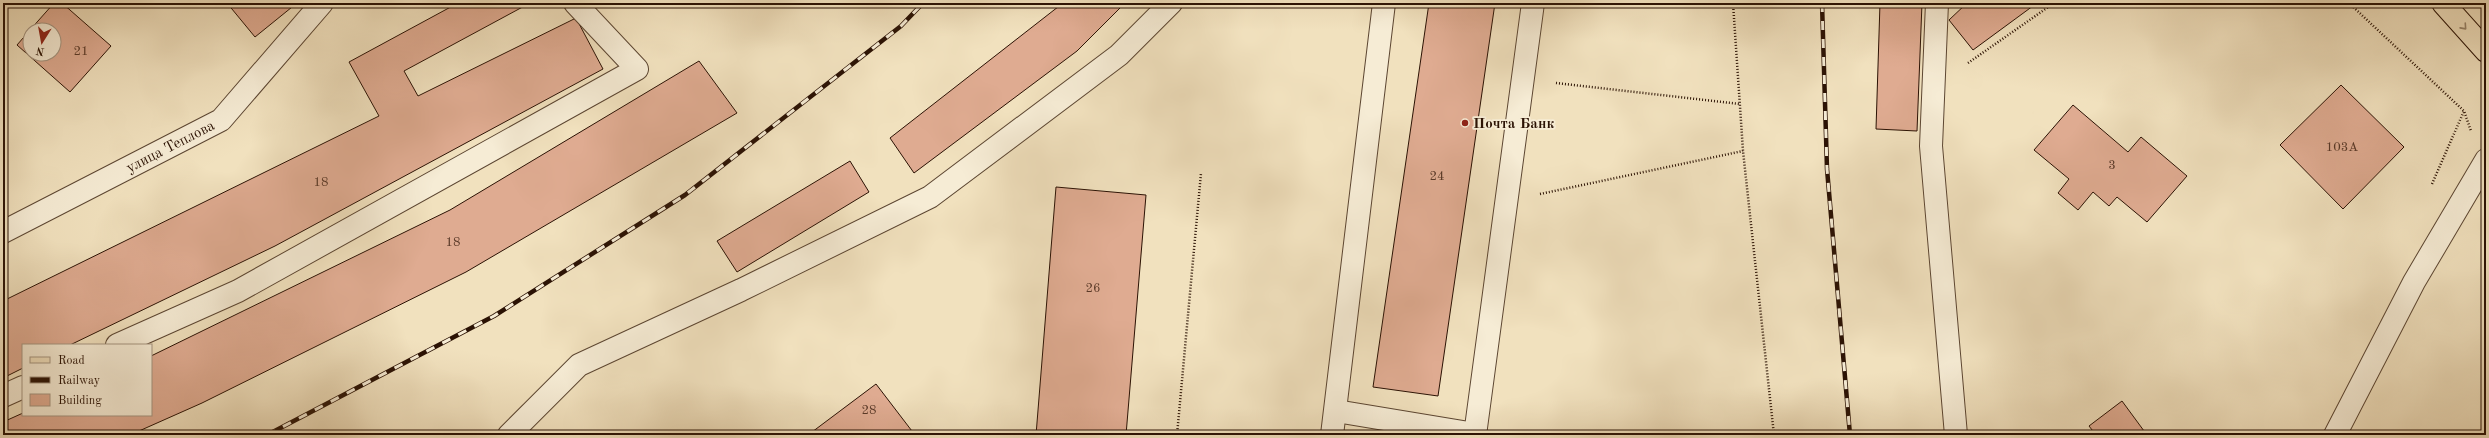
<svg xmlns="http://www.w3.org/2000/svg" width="2489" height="438" font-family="'Old Standard TT',serif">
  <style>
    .building { fill: #dfab91; stroke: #2b1204 }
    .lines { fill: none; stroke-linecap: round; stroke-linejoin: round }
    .minor-casing { stroke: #5c4632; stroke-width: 24 }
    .major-casing { stroke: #2b1204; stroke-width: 24 }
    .path { stroke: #2b1204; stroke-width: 2.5; stroke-dasharray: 1 2; stroke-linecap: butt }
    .minor { stroke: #f6ecd5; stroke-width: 22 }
    .major { stroke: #f1e1be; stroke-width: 22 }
    .rail-casing { stroke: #2b1204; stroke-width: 4.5 }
    .rail { stroke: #f6ecd5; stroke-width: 3; stroke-dasharray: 9; stroke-linecap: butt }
    .oneway { stroke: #98846a }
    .poi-dot { fill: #8f2418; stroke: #f6ecd5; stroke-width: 1.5 }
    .labels { text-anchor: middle; stroke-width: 3.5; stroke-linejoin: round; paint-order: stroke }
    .number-label { font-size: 13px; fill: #583827 }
    .poi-label { font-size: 15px; font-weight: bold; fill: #2b1204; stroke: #f6ecd5; text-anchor: start }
    .street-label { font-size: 15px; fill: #2b1204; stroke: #f6ecd5 }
  </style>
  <rect width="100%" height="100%" fill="#f1e1be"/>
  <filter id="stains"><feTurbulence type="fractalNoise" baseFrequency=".005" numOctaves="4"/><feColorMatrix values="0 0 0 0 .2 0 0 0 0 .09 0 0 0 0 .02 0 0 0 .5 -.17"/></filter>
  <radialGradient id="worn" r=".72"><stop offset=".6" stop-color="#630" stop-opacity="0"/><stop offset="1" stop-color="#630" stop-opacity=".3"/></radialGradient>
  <!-- building -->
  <g class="building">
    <path d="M 54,3 L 62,3 L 111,46 L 70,92 L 17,45 L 30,30 L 30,54 L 54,54 L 54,30 L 30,30 Z"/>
    <path d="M 227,3 L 297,3 L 255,37 Z"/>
    <path d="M 458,3 L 530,3 L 404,71 L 418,96 L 576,18 L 603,69 L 275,246 L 70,345 L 23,345 L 23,368 L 3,378 L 3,301 L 379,116 L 349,62 Z"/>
    <path d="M 1063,3 L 1125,3 L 1077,51 L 914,173 L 890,138 Z"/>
    <path d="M 1429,3 L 1495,3 L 1438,396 L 1373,387 Z"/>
    <path d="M 1880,3 L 1922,3 L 1917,131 L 1876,129 Z"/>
    <path d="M 1967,3 L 2037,3 L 1973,50 L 1949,20 Z"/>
    <path d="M 699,61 L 737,113 L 466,272 L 202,403 L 130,435 L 3,435 L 3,422 L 23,413 L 151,415 L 151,356 L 450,210 Z"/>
    <path d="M 2341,85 L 2404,147 L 2343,209 L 2280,145 Z"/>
    <path d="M 2073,105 L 2128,152 L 2141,137 L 2187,176 L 2147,222 L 2117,197 L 2109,206 L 2093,192 L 2078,210 L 2058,193 L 2069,179 L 2034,150 Z"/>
    <path d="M 850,161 L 869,192 L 737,272 L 717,241 Z"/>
    <path d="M 1056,187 L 1146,195 L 1126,435 L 1036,435 Z"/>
    <path d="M 876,384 L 915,435 L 808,435 Z"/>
    <path d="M 2122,401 L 2147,435 L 2096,435 L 2089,426 Z"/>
  </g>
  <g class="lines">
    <!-- minor casing -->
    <g class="minor-casing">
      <g id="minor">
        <path d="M 1937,3 L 1931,146 L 1956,435"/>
        <path id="s1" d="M 3,232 L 221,120 L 322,3"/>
        <path d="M 117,345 L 238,291 L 637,69 L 575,3"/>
        <path d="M 3,396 L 23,387"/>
        <path d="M 1336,411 L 1475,434"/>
        <path d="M 509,435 L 579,365 L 741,290 L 930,197 L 1119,55 L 1171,3"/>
        <path d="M 1332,435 L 1384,3"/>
        <path d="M 1475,435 L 1533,3"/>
        <path d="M 2335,435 L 2414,282 L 2486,160"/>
      </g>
    </g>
    <!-- major casing -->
    <g class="major-casing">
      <path id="major" d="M 2443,3 L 2486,51"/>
    </g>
    <!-- path -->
    <g class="path">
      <path d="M 1733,3 L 1743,151 L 1774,435"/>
      <path d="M 2349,3 L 2464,111 L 2471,131"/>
      <path d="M 1968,63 L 2054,3"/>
      <path d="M 1556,83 L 1740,104"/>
      <path d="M 2432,184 L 2464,111"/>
      <path d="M 1540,194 L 1743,151"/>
      <path d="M 1177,435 L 1201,173"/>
    </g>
    <!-- minor -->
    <use href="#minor" class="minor"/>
    <!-- major -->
    <use href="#major" class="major"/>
    <!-- rail casing -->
    <g class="rail-casing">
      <g id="rail">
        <path d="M 1822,3 L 1827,169 L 1850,435"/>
        <path d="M 267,435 L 494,316 L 685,195 L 901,26 L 923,3"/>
      </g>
    </g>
    <!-- rail -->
    <use href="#rail" class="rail"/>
  </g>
  <!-- one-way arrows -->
  <defs><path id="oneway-chevron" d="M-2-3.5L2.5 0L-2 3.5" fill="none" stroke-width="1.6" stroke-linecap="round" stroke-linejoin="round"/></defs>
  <use class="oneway" href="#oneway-chevron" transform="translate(2464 27) rotate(48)"/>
  <!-- markers -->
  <circle class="poi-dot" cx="1465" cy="123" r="4"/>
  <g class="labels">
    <!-- number labels -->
    <g class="number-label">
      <text x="81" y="55">21</text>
      <text x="2342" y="151">103А</text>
      <text x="2112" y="169">3</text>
      <text x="1437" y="180">24</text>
      <text x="321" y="186">18</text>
      <text x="453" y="246">18</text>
      <text x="1093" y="292">26</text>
      <text x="869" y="414">28</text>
    </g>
    <!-- poi labels -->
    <g class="poi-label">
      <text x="1473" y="128">Почта Банк</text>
    </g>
    <!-- street labels -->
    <g class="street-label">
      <text dy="5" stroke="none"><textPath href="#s1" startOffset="188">улица Теплова</textPath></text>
    </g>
  </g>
  <!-- margin -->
  <rect width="2489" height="438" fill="none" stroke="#f1e1be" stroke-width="16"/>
  <rect x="4" y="4" width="2481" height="430" fill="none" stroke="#2b1204" stroke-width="2"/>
  <rect x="8" y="8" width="2473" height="422" fill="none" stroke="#2b1204"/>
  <!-- legend -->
  <rect x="22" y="344" width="130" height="72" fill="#f6ecd5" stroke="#a59581"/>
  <rect x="30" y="357" width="20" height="6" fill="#f1e1be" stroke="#a59581"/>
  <text x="58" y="364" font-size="12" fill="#2b1204">Road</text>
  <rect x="30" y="377" width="20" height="6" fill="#2b1204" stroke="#a59581"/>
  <text x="58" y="384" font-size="12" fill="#2b1204">Railway</text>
  <rect x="30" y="394" width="20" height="12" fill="#dfab91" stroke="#a59581"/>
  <text x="58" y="404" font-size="12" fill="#2b1204">Building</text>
  <!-- north arrow -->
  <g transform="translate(42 42) rotate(191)"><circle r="19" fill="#f6ecd5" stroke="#a59581"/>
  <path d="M0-3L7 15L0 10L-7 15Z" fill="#8f2418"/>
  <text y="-6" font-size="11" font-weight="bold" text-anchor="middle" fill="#2b1204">N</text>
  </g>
  <rect width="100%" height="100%" filter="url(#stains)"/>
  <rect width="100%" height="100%" fill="url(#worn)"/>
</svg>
